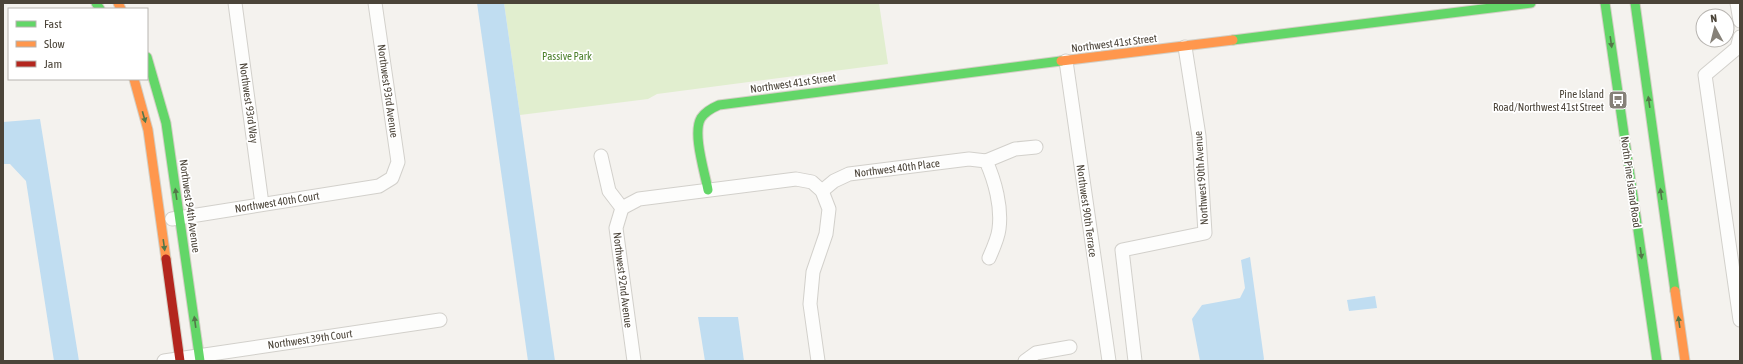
<svg xmlns="http://www.w3.org/2000/svg" width="1743" height="364" font-family="'Asap Condensed',sans-serif">
  <style>
    .green { fill: #e1eecf }
    .water { fill: #c0ddf1 }
    .lines { fill: none; stroke-linecap: round; stroke-linejoin: round }
    .street-casing { stroke: #d2d0cb; stroke-width: 15 }
    .fast-casing { stroke: #d3cfc5; stroke-width: 11 }
    .slow-casing { stroke: #d3cfc5; stroke-width: 11 }
    .jam-casing { stroke: #d3cfc5; stroke-width: 11 }
    .street { stroke: #fdfdfc; stroke-width: 13 }
    .fast { stroke: #63d668; stroke-width: 9 }
    .slow { stroke: #ff974d; stroke-width: 9 }
    .jam { stroke: #b3261e; stroke-width: 9 }
    .oneway { fill: #537749 }
    .labels { text-anchor: middle; stroke-width: 3.5; stroke-linejoin: round; paint-order: stroke }
    .street-label { font-size: 11px; fill: #4b4439; stroke: #fff }
    .park-label { font-size: 11px; fill: #4a7f2a; stroke: #fff }
    .poi-label { font-size: 11px; fill: #4b4439; stroke: #fff; text-anchor: end }
  </style>
  <rect width="100%" height="100%" fill="#f4f2ee"/>
  <!-- green -->
  <path class="green" d="M 504,3 L 879,3 L 888,64 L 657,94 L 648,99 L 520,115 Z"/>
  <!-- water -->
  <g class="water">
    <path d="M 477,3 L 504,3 L 555,361 L 528,361 Z"/>
    <path d="M 40,119 L 79,361 L 54,361 L 26,181 L 10,164 L 3,164 L 3,122 Z"/>
    <path d="M 1250,257 L 1264,359 L 1263,361 L 1200,361 L 1192,319 L 1202,305 L 1240,298 L 1245,288 L 1241,260 Z"/>
    <path d="M 1375,296 L 1377,308 L 1349,311 L 1347,300 Z"/>
    <path d="M 698,317 L 738,317 L 744,361 L 705,361 Z"/>
  </g>
  <g class="lines">
    <!-- street casing -->
    <g class="street-casing">
      <g id="street">
        <path d="M 235,3 L 262,204"/>
        <path d="M 1737,3 L 1740,21"/>
        <path d="M 1740,37 L 1737,48 L 1705,75 L 1740,320"/>
        <path d="M 1066,61 L 1109,361"/>
        <path d="M 601,156 L 609,191 L 622,208 L 616,228 L 634,361"/>
        <path d="M 986,161 L 1015,149 L 1036,147"/>
        <path d="M 822,191 L 834,181 L 849,174 L 969,159 L 986,161 C 995,181 1002,207 999,229 C 998,238 993,249 989,258"/>
        <path d="M 622,208 L 639,199 L 796,179 L 812,182 L 822,191 L 829,209 L 826,234 L 813,272 L 810,304 L 818,361"/>
        <path d="M 172,219 L 379,186 L 392,178 L 398,162 L 375,3"/>
        <path d="M 164,361 L 440,320"/>
        <path d="M 1025,361 L 1036,353 L 1070,347"/>
        <path d="M 1135,361 L 1122,250 L 1205,233 L 1199,136 L 1185,47"/>
      </g>
    </g>
    <!-- fast casing -->
    <g class="fast-casing">
      <g id="fast">
        <path d="M 96,3 L 100,9"/>
        <path d="M 1605,3 L 1657,361"/>
        <path d="M 1635,3 L 1675,291"/>
        <path d="M 1233,40 L 1531,3"/>
        <path d="M 147,57 L 166,123 L 200,361"/>
        <path d="M 708,190 C 705,173 692,133 701,118 C 705,112 712,108 719,105 L 1061,61"/>
      </g>
    </g>
    <!-- slow casing -->
    <g class="slow-casing">
      <g id="slow">
        <path d="M 118,3 L 121,9"/>
        <path d="M 1061,61 L 1233,40"/>
        <path d="M 134,79 L 148,130 L 166,259"/>
        <path d="M 1675,291 L 1685,361"/>
      </g>
    </g>
    <!-- jam casing -->
    <g class="jam-casing">
      <path id="jam" d="M 166,259 L 180,361"/>
    </g>
    <!-- street -->
    <use href="#street" class="street"/>
    <!-- fast -->
    <use href="#fast" class="fast"/>
    <!-- slow -->
    <use href="#slow" class="slow"/>
    <!-- jam -->
    <use href="#jam" class="jam"/>
  </g>
  <!-- one-way arrows -->
  <defs><path id="oneway-solid" d="M-6-.8H1V-3.2L6.5 0L1 3.2V.8H-6Z"/></defs>
  <g class="oneway">
    <use href="#oneway-solid" transform="translate(1611 42) rotate(82)"/>
    <use href="#oneway-solid" transform="translate(1649 102) rotate(-98)"/>
    <use href="#oneway-solid" transform="translate(144 117) rotate(74)"/>
    <use href="#oneway-solid" transform="translate(176 194) rotate(-98)"/>
    <use href="#oneway-solid" transform="translate(1661 194) rotate(-98)"/>
    <use href="#oneway-solid" transform="translate(164 245) rotate(82)"/>
    <use href="#oneway-solid" transform="translate(1641 253) rotate(82)"/>
    <use href="#oneway-solid" transform="translate(195 322) rotate(-98)"/>
    <use href="#oneway-solid" transform="translate(1679 322) rotate(-98)"/>
  </g>
  <!-- icons -->
  <defs>
    <g id="bus-square" transform="scale(1)"><rect x="-9" y="-9" width="18" height="18" rx="4" fill="#868178" stroke="#fff"/><path d="M-5-6H5V4H4V6H2V4H-2V6H-4V4H-5ZM-3.5-4V0h7V-4ZM-3.5 1.2v1.5H-2V1.2ZM2 1.2v1.5H3.5V1.2Z" fill="#fff"/></g>
  </defs>
  <g fill-rule="evenodd">
    <use href="#bus-square" x="1618" y="100"/>
  </g>
  <g class="labels">
    <!-- street labels -->
    <g class="street-label">
      <text transform="translate(1114 43) rotate(-7)" y="4">Northwest 41st Street</text>
      <text transform="translate(793 83) rotate(-8)" y="4">Northwest 41st Street</text>
      <text transform="translate(388 91) rotate(82)" y="4">Northwest 93rd Avenue</text>
      <text transform="translate(249 103) rotate(82)" y="4">Northwest 93rd Way</text>
      <text transform="translate(897 168) rotate(-7)" y="4">Northwest 40th Place</text>
      <text transform="translate(1201 178) rotate(-94)" y="4">Northwest 90th Avenue</text>
      <text transform="translate(1631 182) rotate(82)" y="4">North Pine Island Road</text>
      <text transform="translate(277 202) rotate(-9)" y="4">Northwest 40th Court</text>
      <text transform="translate(190 206) rotate(82)" y="4">Northwest 94th Avenue</text>
      <text transform="translate(1087 211) rotate(82)" y="4">Northwest 90th Terrace</text>
      <text transform="translate(623 280) rotate(83)" y="4">Northwest 92nd Avenue</text>
      <text transform="translate(310 339) rotate(-8)" y="4">Northwest 39th Court</text>
    </g>
    <!-- park labels -->
    <g class="park-label">
      <text x="567" y="60">Passive Park</text>
    </g>
    <!-- poi labels -->
    <g class="poi-label">
      <text x="1604" y="98">Pine Island<tspan x="1604" dy="13">Road/Northwest 41st Street</tspan></text>
    </g>
  </g>
  <!-- border -->
  <rect width="1743" height="364" fill="none" stroke="#4b4439" stroke-width="8"/>
  <!-- legend -->
  <rect x="8" y="8" width="140" height="72" fill="#ffffff" stroke="#b7b4b0"/>
  <rect x="16" y="21" width="20" height="6" fill="#63d668" stroke="#b7b4b0"/>
  <text x="44" y="28" font-size="12" fill="#4b4439">Fast</text>
  <rect x="16" y="41" width="20" height="6" fill="#ff974d" stroke="#b7b4b0"/>
  <text x="44" y="48" font-size="12" fill="#4b4439">Slow</text>
  <rect x="16" y="61" width="20" height="6" fill="#b3261e" stroke="#b7b4b0"/>
  <text x="44" y="68" font-size="12" fill="#4b4439">Jam</text>
  <!-- north arrow -->
  <g transform="translate(1715 28) rotate(353)"><circle r="19" fill="#ffffff" stroke="#b7b4b0"/>
  <path d="M0-3L7 15L0 10L-7 15Z" fill="#868178"/>
  <text y="-6" font-size="11" font-weight="bold" text-anchor="middle" fill="#4b4439">N</text>
  </g>
</svg>
